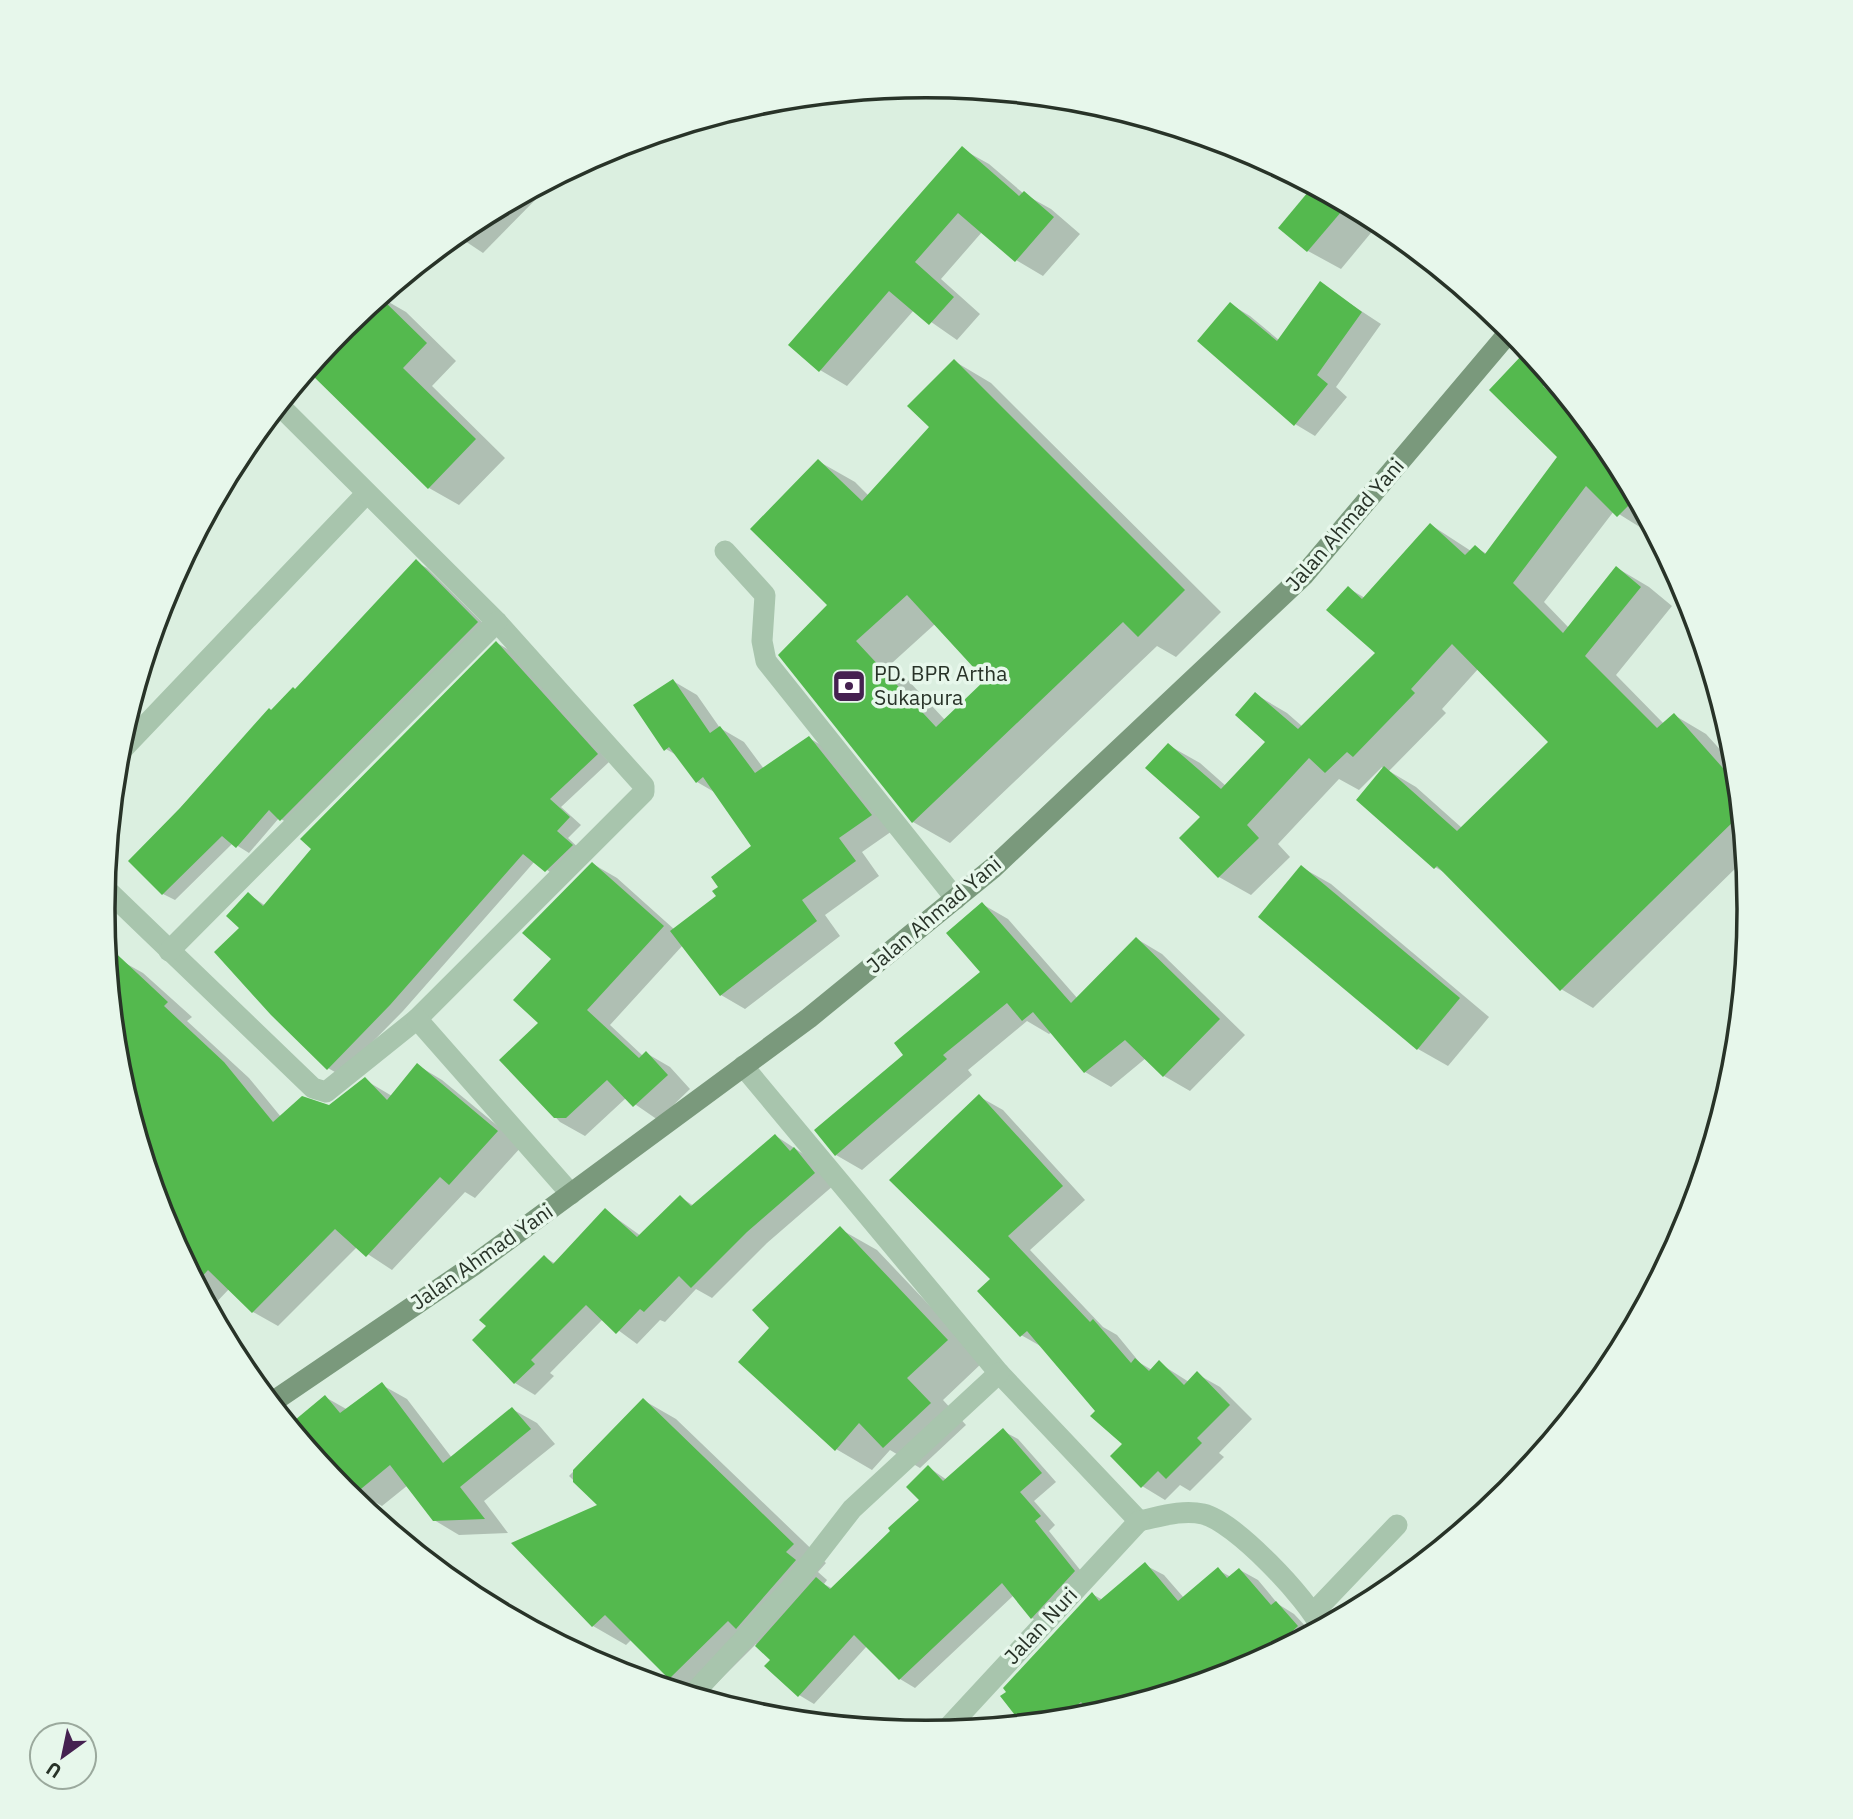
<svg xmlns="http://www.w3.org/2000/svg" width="1853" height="1819" font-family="'IBM Plex Sans',sans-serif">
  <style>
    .shadow { fill: #0003; fill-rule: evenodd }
    .building { fill: #54b94e; fill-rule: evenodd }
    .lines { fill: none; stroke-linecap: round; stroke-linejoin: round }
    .street { stroke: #a8c5ad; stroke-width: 21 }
    .secondary { stroke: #7a997c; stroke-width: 21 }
    .labels { text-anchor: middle; stroke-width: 7; stroke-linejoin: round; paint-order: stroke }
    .street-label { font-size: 21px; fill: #283328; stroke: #e7f7eb }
    .poi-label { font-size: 21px; fill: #283328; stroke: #e7f7eb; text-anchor: start }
    .rim { fill: none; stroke: #283328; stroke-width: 3.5 }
  </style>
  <rect width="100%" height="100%" fill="#dbefe0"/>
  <!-- shadow -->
  <g class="shadow">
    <path d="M 962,149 L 989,164 L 1024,194 L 1051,209 L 1080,234 L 1043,276 L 1016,260 L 982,232 L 941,279 L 980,314 L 957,340 L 914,310 L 847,386 L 820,370 Z"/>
    <path d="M 543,185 L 547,188 L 483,253 L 456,235 L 469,224 Z"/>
    <path d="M 1316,188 L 1380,222 L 1341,269 L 1308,251 L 1281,228 Z"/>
    <path d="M 1320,284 L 1381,324 L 1336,387 L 1347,397 L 1315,436 L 1295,424 L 1230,304 L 1250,316 L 1280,341 Z"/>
    <path d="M 380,297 L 406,312 L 456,361 L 432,386 L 505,458 L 459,505 L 429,488 L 309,370 L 350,322 Z"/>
    <path d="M 1523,358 L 1544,370 L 1612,452 L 1654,531 L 1651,534 L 1614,511 L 1544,602 L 1569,628 L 1617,568 L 1649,587 L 1672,606 L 1616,675 L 1664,724 L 1674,715 L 1706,734 L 1736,767 L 1745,859 L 1593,1008 L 1561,989 L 1447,874 L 1435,867 L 1382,767 L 1359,790 L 1339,779 L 1278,844 L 1290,857 L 1251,895 L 1219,877 L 1203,817 L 1168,745 L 1200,763 L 1226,786 L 1268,741 L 1255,694 L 1287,713 L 1303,727 L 1377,653 L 1348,588 L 1365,598 L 1431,525 L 1471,551 L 1475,547 L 1487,554 L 1559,457 ZM 1478,669 L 1550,742 L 1462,828 L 1416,787 L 1389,771 L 1446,713 L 1442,709 Z"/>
    <path d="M 954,361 L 991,383 L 1221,612 L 1176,657 L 1157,646 L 950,843 L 913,822 L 781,655 L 830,604 L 818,461 L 855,482 L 869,496 L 931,427 ZM 935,624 L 987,680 L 945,720 L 892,663 Z"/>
    <path d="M 416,562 L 427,568 L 489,629 L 293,826 L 279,818 L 249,853 L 233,843 L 175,900 L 163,894 L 130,861 L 272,711 L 296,691 Z"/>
    <path d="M 497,643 L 509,650 L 609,762 L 561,807 L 581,825 L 568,838 L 584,853 L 558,878 L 535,861 L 403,1011 L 340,1075 L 328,1068 L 242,928 L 248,894 L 266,906 Z"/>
    <path d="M 673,681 L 697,695 L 720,728 L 744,742 L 764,769 L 809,738 L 833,752 L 895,829 L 862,852 L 879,876 L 825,915 L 840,936 L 745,1009 L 721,995 L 683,945 L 610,1025 L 643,1056 L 646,1053 L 670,1067 L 690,1089 L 658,1120 L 626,1098 L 585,1136 L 560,1122 L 502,1060 L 541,1023 L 554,959 L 593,864 L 617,878 L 675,930 L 719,896 L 753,847 L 716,793 L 697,782 L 678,756 L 666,749 Z"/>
    <path d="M 1301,867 L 1331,884 L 1489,1017 L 1448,1066 L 1418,1049 Z"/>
    <path d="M 982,904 L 1008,919 L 1078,999 L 1137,939 L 1162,954 L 1245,1035 L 1190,1091 L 1164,1076 L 1146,1058 L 1111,1087 L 1085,1072 L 1052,1032 L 1049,1034 L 1027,1021 L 968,1070 L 972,1075 L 862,1170 L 836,1155 L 906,1055 L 982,972 Z"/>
    <path d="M 118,959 L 143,973 L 192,1017 L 187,1021 L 249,1078 L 281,1117 L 329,1107 L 365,1080 L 392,1096 L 417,1065 L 442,1080 L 522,1146 L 475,1198 L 465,1192 L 392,1270 L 357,1247 L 278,1326 L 253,1312 L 229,1289 L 210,1309 L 165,1224 L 119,1070 L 117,1056 L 122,1050 L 116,1044 L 109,968 Z"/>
    <path d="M 980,1097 L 1003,1110 L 1085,1200 L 1030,1250 L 1103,1327 L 1117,1335 L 1140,1363 L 1152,1370 L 1159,1363 L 1189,1382 L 1197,1374 L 1220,1387 L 1252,1419 L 1219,1453 L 1224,1457 L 1190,1491 L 1180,1485 L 1165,1500 L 1142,1486 L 1124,1444 L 1044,1348 L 1021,1335 L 992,1279 Z"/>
    <path d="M 776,1136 L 814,1161 L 834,1185 L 767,1243 L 712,1298 L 696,1289 L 665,1322 L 660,1320 L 637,1344 L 603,1319 L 550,1373 L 554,1376 L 535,1395 L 515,1383 L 544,1257 L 556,1264 L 605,1210 L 641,1236 L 680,1197 L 694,1206 Z"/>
    <path d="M 840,1229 L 877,1250 L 983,1362 L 943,1400 L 966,1425 L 920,1468 L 890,1450 L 872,1470 L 836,1449 L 772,1328 Z"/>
    <path d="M 382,1385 L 407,1399 L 452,1458 L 512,1409 L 537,1423 L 555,1444 L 484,1501 L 508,1533 L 459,1535 L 434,1520 L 408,1485 L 382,1506 L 357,1492 L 325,1397 L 348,1410 Z"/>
    <path d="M 643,1400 L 676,1419 L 826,1563 L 818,1572 L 827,1580 L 824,1584 L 833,1589 L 921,1500 L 928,1467 L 947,1480 L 1003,1431 L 1018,1439 L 1056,1482 L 1034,1501 L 1055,1525 L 1049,1531 L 1089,1581 L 1047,1626 L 1032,1618 L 1014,1595 L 915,1688 L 900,1679 L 867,1646 L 814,1704 L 799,1695 L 772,1659 L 756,1644 L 703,1697 L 670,1678 L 632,1639 L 626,1645 L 593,1626 L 514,1544 L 600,1506 L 569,1476 Z"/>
    <path d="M 1145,1565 L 1164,1575 L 1184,1598 L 1218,1570 L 1231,1577 L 1240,1570 L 1258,1580 L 1278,1604 L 1294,1614 L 1312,1633 L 1241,1671 L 1087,1717 L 1024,1724 L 1092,1594 L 1103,1600 Z"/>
  </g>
  <!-- building -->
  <g class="building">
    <path d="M 962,146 L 1019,196 L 1024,191 L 1054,217 L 1015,262 L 958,213 L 915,262 L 954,297 L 929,325 L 889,291 L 819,372 L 788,345 Z"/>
    <path d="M 1313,186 L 1347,205 L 1307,252 L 1278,228 Z"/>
    <path d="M 1320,281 L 1362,312 L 1317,375 L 1328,384 L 1294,426 L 1197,341 L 1230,302 L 1277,341 Z"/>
    <path d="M 380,297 L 427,343 L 403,368 L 476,439 L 428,489 L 308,371 L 344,327 Z"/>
    <path d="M 1522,355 L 1548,381 L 1543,386 L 1613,455 L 1636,498 L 1617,517 L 1586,486 L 1513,583 L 1563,633 L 1616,566 L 1641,587 L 1585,656 L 1657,728 L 1674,713 L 1738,785 L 1741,814 L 1560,991 L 1437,866 L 1434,869 L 1356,800 L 1384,766 L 1457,831 L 1548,742 L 1452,644 L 1411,689 L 1415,693 L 1353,757 L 1347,752 L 1325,773 L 1309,758 L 1247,825 L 1259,838 L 1218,878 L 1179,838 L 1200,817 L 1145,768 L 1168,743 L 1221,789 L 1265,742 L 1235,715 L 1255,692 L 1298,729 L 1375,653 L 1326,610 L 1348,586 L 1362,599 L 1430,523 L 1465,555 L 1475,545 L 1485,554 L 1557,457 L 1489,390 Z"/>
    <path d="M 954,359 L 1185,590 L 1138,637 L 1123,622 L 912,823 L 778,655 L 827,605 L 750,529 L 818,459 L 862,501 L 929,427 L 907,406 ZM 907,595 L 985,680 L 936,727 L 856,641 Z"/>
    <path d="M 416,559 L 478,622 L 280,821 L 269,810 L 236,848 L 222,836 L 162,895 L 128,861 L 180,808 L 269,708 L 271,710 L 293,687 L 295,689 Z"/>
    <path d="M 496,641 L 598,754 L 550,799 L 570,817 L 557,831 L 573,845 L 545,872 L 523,854 L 390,1005 L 327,1070 L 271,1015 L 214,952 L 239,928 L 226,916 L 248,892 L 263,906 L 311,849 L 300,839 Z"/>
    <path d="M 673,679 L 710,733 L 720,726 L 755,773 L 809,736 L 872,815 L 839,838 L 856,861 L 802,900 L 817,921 L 720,996 L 670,931 L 716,896 L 712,891 L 718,887 L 711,877 L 751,846 L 703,777 L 696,783 L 669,747 L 664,751 L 633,705 Z"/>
    <path d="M 592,862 L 664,926 L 587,1010 L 639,1058 L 646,1051 L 668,1075 L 633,1107 L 607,1080 L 566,1118 L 554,1118 L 499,1060 L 538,1023 L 513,1000 L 551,959 L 522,933 Z"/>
    <path d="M 1301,865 L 1460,998 L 1417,1050 L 1258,917 Z"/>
    <path d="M 982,902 L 1071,1003 L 1136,937 L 1220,1019 L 1163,1077 L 1125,1040 L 1084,1073 L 1033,1012 L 1022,1021 L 1007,1003 L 943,1055 L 947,1059 L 835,1156 L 814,1130 L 903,1055 L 894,1043 L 980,972 L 946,933 Z"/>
    <path d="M 106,944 L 168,1002 L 164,1006 L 224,1062 L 273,1122 L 302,1096 L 329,1105 L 365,1077 L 387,1100 L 417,1063 L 498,1131 L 449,1185 L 440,1177 L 366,1257 L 335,1229 L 252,1313 L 208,1270 L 196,1283 L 165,1224 L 119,1070 Z"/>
    <path d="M 979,1094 L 1063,1186 L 1008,1236 L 1090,1322 L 1093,1319 L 1131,1363 L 1135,1358 L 1149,1371 L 1159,1360 L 1184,1385 L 1197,1371 L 1230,1405 L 1197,1438 L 1202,1443 L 1166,1479 L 1158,1471 L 1141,1488 L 1110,1456 L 1122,1444 L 1090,1416 L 1095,1411 L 1027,1331 L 1020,1337 L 977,1291 L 990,1279 L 889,1180 Z"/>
    <path d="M 775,1134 L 790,1151 L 794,1147 L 815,1173 L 747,1232 L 691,1288 L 679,1276 L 644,1312 L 640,1309 L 616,1334 L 586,1305 L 531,1360 L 535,1364 L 514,1384 L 472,1340 L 486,1326 L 479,1320 L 544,1255 L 553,1264 L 605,1208 L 637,1237 L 680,1195 L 691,1206 Z"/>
    <path d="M 840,1226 L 948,1340 L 907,1378 L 931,1403 L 883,1448 L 859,1423 L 835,1451 L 738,1362 L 769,1328 L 752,1310 Z"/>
    <path d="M 382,1382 L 443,1463 L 512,1407 L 531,1429 L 460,1487 L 485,1519 L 433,1521 L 390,1465 L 356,1493 L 295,1420 L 325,1395 L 340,1413 Z"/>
    <path d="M 643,1398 L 794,1544 L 786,1552 L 796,1560 L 736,1629 L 728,1621 L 669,1679 L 605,1615 L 592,1627 L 511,1543 L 597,1505 L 573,1482 L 573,1470 Z"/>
    <path d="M 1003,1428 L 1042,1473 L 1020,1492 L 1041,1516 L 1035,1521 L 1075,1571 L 1031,1619 L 1002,1583 L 899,1680 L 854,1635 L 798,1697 L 764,1666 L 770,1660 L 755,1646 L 816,1577 L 830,1589 L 890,1531 L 888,1528 L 919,1500 L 906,1487 L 928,1465 L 943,1481 Z"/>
    <path d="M 1145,1562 L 1178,1601 L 1218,1567 L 1227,1578 L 1239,1568 L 1271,1605 L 1276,1601 L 1298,1626 L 1261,1660 L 1246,1668 L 1237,1659 L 1211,1680 L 1093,1716 L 1081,1702 L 1059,1720 L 1022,1724 L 1000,1696 L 1006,1692 L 1003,1688 L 1092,1592 L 1099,1601 Z"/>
  </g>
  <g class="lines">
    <!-- street -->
    <g class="street">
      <path d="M 725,551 L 765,595 L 762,641 L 766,661 L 956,899"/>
      <path d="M 118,754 L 366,494"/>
      <path d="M 105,888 L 313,1088 L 326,1092 L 417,1019 L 644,792 L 644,786 L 497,622 L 280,406"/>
      <path d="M 169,951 L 497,622"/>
      <path d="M 417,1019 L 571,1194"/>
      <path d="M 743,1066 L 999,1373 L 1139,1521"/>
      <path d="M 1139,1521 C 1159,1517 1182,1509 1203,1514 C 1234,1521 1308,1599 1321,1628"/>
      <path d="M 1314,1612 L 1397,1525"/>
      <path d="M 692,1695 L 790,1589 L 852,1509 L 999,1373"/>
      <path d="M 944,1732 L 1139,1521"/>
    </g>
    <!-- secondary -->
    <path class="secondary" d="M 271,1403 L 474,1265 L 809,1018 L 993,868 L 1304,575 L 1511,330"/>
  </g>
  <!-- icons -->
  <defs>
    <g id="bank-square" transform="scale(1.75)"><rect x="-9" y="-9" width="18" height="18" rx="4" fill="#452150" stroke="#e7f7eb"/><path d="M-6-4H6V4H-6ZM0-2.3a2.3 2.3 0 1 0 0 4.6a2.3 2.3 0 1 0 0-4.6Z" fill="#fff"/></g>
  </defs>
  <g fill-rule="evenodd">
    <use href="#bank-square" x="849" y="686"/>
  </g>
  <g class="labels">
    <!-- street labels -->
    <g class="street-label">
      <text transform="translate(1345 525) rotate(-49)" y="7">Jalan Ahmad Yani</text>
      <text transform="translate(934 915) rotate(-40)" y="7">Jalan Ahmad Yani</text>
      <text transform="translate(482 1257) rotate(-35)" y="7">Jalan Ahmad Yani</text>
      <text transform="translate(1041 1626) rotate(-47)" y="7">Jalan Nuri</text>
    </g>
    <!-- poi labels -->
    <g class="poi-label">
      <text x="874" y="681">PD. BPR Artha<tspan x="874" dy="24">Sukapura</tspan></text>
    </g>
  </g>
  <!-- crop -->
  <path d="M0 0H1853V1819H0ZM115 909a811 811 0 1 1 1622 0a811 811 0 1 1-1622 0Z" fill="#e7f7eb" fill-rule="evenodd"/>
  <path class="rim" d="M115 909a811 811 0 1 1 1622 0a811 811 0 1 1-1622 0Z"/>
  <!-- north arrow -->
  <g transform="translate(63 1756) rotate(213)"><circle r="33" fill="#e7f7eb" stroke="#9ba99d" stroke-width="2"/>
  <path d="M0-5L12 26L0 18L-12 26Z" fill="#452150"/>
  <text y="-10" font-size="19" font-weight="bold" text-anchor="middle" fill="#283328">U</text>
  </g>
</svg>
